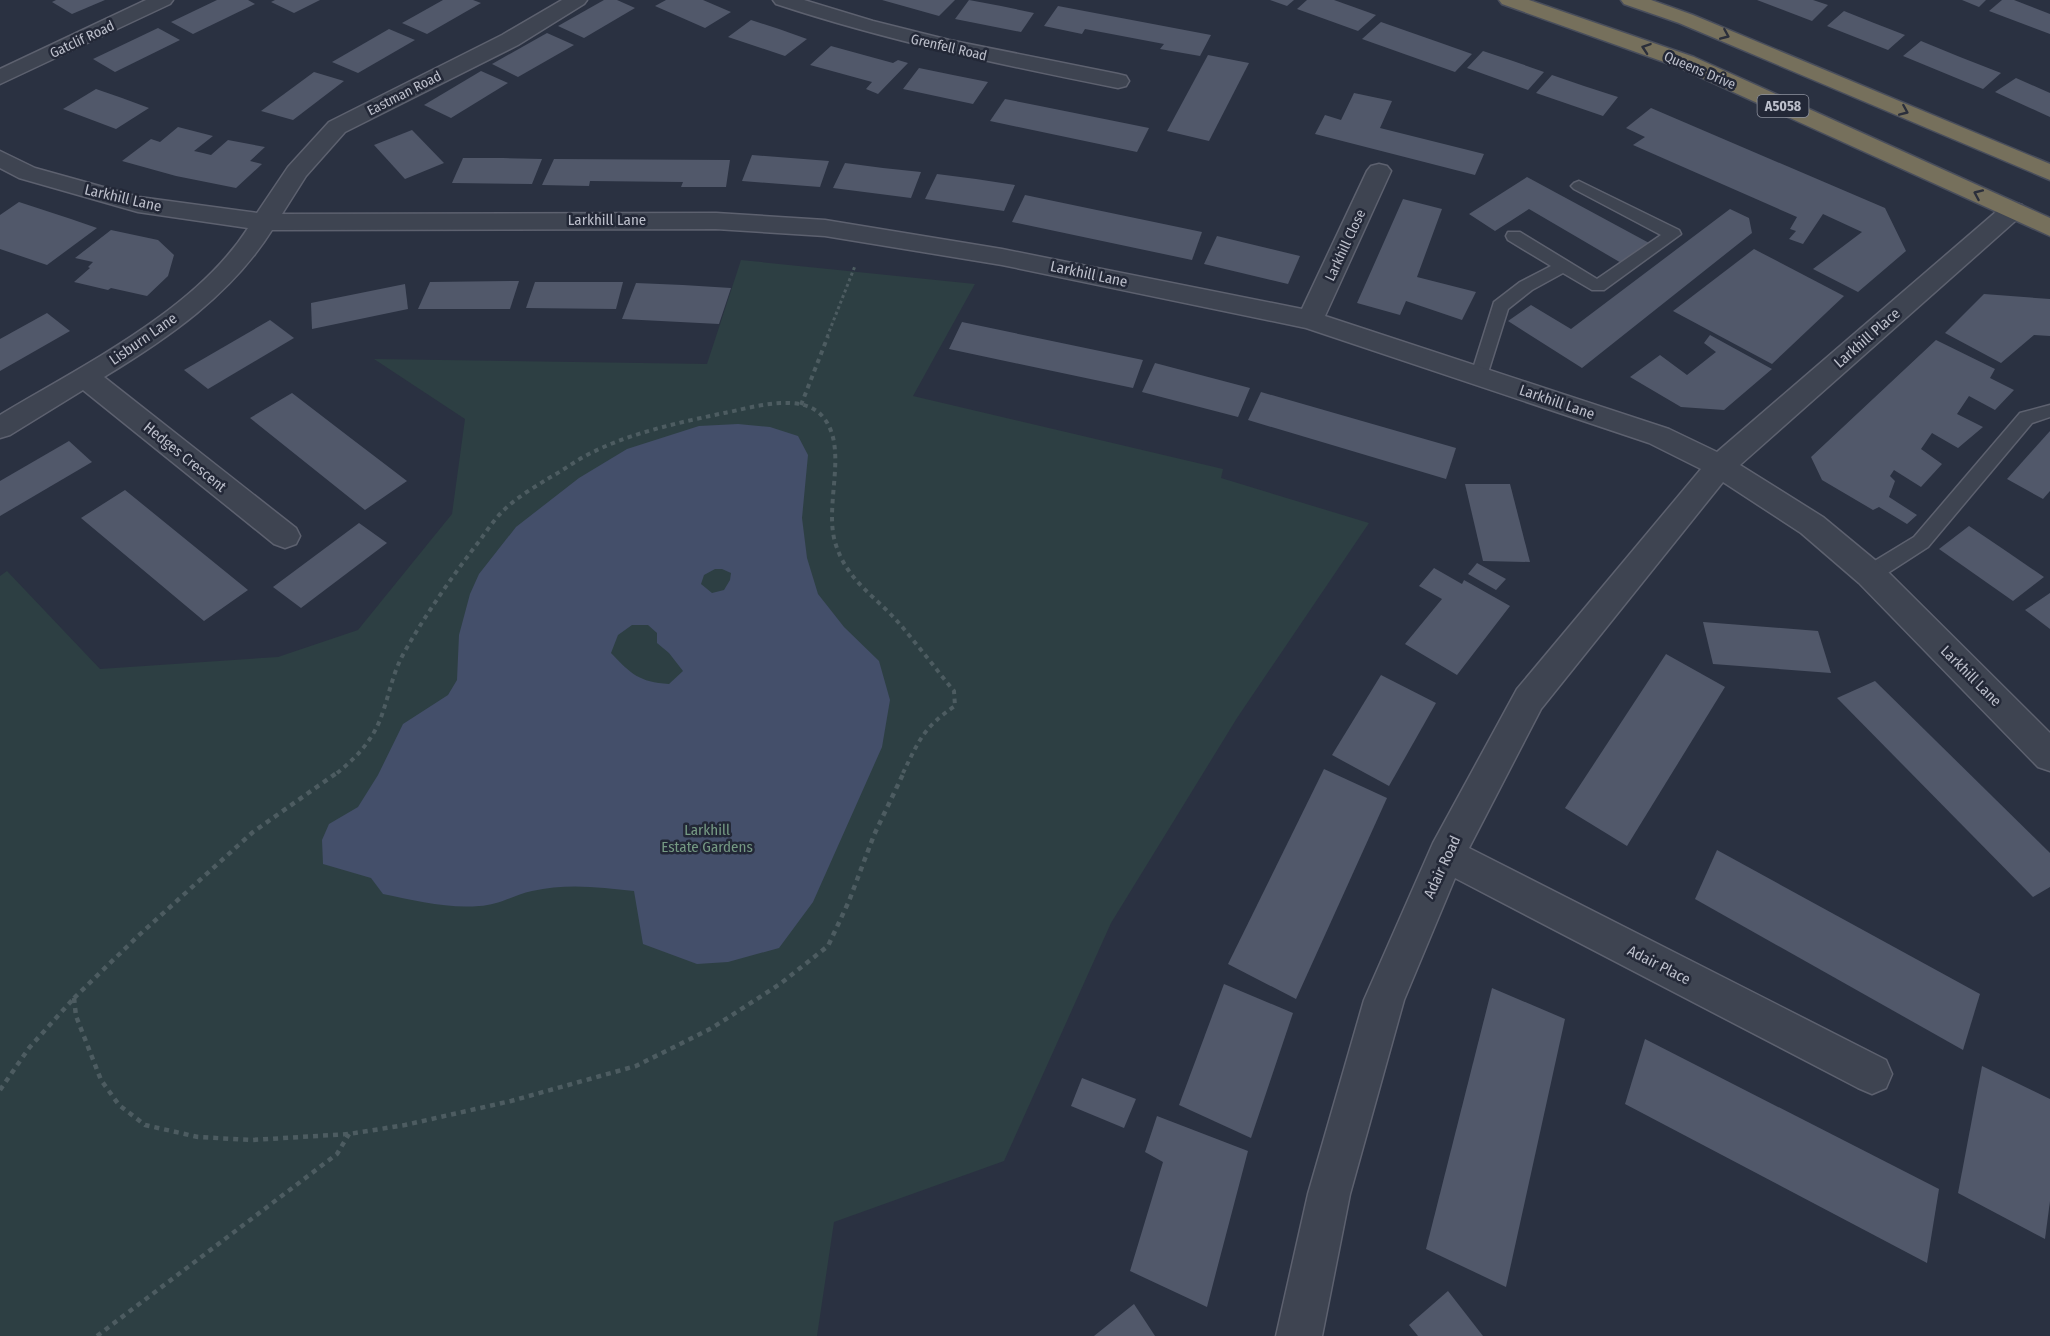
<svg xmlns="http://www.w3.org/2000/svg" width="2050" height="1336" font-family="'Fira Sans Condensed',sans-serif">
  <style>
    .green { fill: #2d3f43 }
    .water { fill: #444f6a; fill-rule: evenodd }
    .building { fill: #51586a }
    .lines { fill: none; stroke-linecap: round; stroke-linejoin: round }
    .lane-casing { stroke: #5d616f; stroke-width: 3 }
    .street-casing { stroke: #5d616f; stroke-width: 3 }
    .highway-casing { stroke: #494e5c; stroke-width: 3 }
    .path-far2 { stroke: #4d5c61; stroke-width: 3; stroke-dasharray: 3 3; stroke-linecap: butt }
    .path-far1 { stroke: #4d5c61; stroke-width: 4; stroke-dasharray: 4.5 4.5; stroke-linecap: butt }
    .path { stroke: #4d5c61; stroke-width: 4.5; stroke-dasharray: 5 5; stroke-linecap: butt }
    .lane { fill: #3e4451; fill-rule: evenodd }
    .street { fill: #3e4451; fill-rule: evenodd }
    .highway { fill: #76705c; fill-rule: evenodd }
    .oneway { stroke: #2b2f3b }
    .labels { text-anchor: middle; stroke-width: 5; stroke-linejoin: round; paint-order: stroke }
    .far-street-label { font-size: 14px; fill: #bcbfcb; stroke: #232837 }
    .shield { fill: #232837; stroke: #8e929f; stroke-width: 1.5 }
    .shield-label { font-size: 14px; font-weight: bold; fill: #bcbfcb }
    .street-label { font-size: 15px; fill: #bcbfcb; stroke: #232837 }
    .park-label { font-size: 15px; fill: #759983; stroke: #232837 }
  </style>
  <rect width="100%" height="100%" fill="#2a3141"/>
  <!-- green -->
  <path class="green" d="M 741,260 L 975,284 L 913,396 L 1223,469 L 1221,478 L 1369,523 L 1237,718 L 1111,923 L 1004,1161 L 834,1222 L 817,1336 L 0,1336 L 0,576 L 7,571 L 100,669 L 278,657 L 358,630 L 452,514 L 465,419 L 374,359 L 707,364 Z"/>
  <!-- water -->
  <path class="water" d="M 738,424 L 770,427 L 798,436 L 808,455 L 802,518 L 807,558 L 818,594 L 844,627 L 879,661 L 890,700 L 882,747 L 813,902 L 779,948 L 728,962 L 697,964 L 643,944 L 634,891 C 600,887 566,883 532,891 C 514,895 499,905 479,906 C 448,909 413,900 383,894 L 371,878 L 323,864 L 322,840 L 329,824 L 358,807 L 378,775 L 403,724 L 448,695 L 457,680 L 459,635 L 470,594 L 479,574 L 516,527 L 579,478 L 627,449 L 699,426 ZM 715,569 L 722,569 L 731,573 L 730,580 L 724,590 L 712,593 L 701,584 L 704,575 ZM 632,625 L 648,625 L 657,633 L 657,643 L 669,653 L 683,671 L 669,684 C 639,682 631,674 611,653 L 618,635 Z"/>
  <!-- building -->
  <g class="building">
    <path d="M 56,0 L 105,0 L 72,14 L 52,2 Z"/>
    <path d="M 217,0 L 248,0 L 255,4 L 193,34 L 171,22 Z"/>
    <path d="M 275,0 L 320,0 L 294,13 L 271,2 Z"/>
    <path d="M 443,0 L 473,0 L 481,3 L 427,34 L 402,23 Z"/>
    <path d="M 604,0 L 617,0 L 635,8 L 584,38 L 558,26 Z"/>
    <path d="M 666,0 L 703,0 L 731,12 L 705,28 L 655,6 Z"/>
    <path d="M 882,0 L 955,0 L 939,16 Z"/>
    <path d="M 969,0 L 1001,6 L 1034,13 L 1021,32 L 955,19 Z"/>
    <path d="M 1270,0 L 1294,0 L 1287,6 Z"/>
    <path d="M 1307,0 L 1334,0 L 1376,15 L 1358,31 L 1297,9 Z"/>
    <path d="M 1757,0 L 1813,0 L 1828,5 L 1812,21 Z"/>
    <path d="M 1962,0 L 1986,0 L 1979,7 Z"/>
    <path d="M 2002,0 L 2014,0 L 2050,14 L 2050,34 L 1989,11 Z"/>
    <path d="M 1058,6 L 1211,35 L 1200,56 L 1160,49 L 1164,44 L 1085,29 L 1082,34 L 1044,26 Z"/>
    <path d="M 1844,11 L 1874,23 L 1905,35 L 1888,50 L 1827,26 Z"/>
    <path d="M 751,20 L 779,29 L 807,39 L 785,56 L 728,37 Z"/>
    <path d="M 1381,22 L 1441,43 L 1472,54 L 1455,72 L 1362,39 Z"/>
    <path d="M 158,28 L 180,40 L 115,72 L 93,59 Z"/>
    <path d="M 389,29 L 415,40 L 358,73 L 332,62 Z"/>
    <path d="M 547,33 L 574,45 L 518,77 L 492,64 Z"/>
    <path d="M 1921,41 L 1960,57 L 2001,73 L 1983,89 L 1903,56 Z"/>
    <path d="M 831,46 L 893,63 L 898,60 L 908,63 L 878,94 L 866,89 L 872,82 L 810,65 Z"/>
    <path d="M 1483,51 L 1513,61 L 1544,72 L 1528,90 L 1467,68 Z"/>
    <path d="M 1208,55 L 1249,63 L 1209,141 L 1167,131 Z"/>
    <path d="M 919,68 L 953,75 L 988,82 L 973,104 L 903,89 Z"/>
    <path d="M 481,71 L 508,83 L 451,118 L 424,105 Z"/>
    <path d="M 314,72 L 344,81 L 293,120 L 261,111 Z"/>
    <path d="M 1552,75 L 1584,86 L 1618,97 L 1603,116 L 1536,93 Z"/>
    <path d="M 2016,78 L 2050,93 L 2050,117 L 1995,92 Z"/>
    <path d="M 96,89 L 122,98 L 149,108 L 116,129 L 63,109 Z"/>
    <path d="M 1354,93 L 1392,101 L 1380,128 L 1484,154 L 1475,175 L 1315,134 L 1325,115 L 1341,120 Z"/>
    <path d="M 1005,99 L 1040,106 L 1149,128 L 1137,152 L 990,121 Z"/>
    <path d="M 1651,108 L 1885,208 L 1906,251 L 1858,292 L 1813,269 L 1862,232 L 1823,214 L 1803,244 L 1789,239 L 1796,231 L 1790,229 L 1797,217 L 1633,145 L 1645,137 L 1626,128 Z"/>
    <path d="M 178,127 L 213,136 L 194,151 L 203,153 L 211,155 L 228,140 L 265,147 L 250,161 L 262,164 L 236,188 L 176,176 L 122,161 L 151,139 L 160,142 Z"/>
    <path d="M 412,130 L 444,163 L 405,179 L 374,145 Z"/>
    <path d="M 752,155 L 791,158 L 829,161 L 820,187 L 742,181 Z"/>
    <path d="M 463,158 L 503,158 L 542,159 L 532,184 L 452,183 Z"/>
    <path d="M 554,159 L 730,160 L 726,187 L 681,187 L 683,182 L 590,181 L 589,186 L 542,185 Z"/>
    <path d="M 845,163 L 883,168 L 921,172 L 911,198 L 833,188 Z"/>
    <path d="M 937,174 L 976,179 L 1015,185 L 1004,211 L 925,199 Z"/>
    <path d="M 1527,177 L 1651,244 L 1623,264 L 1529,209 L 1495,231 L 1469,214 Z"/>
    <path d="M 1025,195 L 1202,232 L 1192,260 L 1012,222 Z"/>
    <path d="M 1403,199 L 1442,209 L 1417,277 L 1476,292 L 1462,320 L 1406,301 L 1400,315 L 1357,303 Z"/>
    <path d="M 19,202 L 71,219 L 97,228 L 47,265 L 0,249 L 0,215 Z"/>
    <path d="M 1730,209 L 1749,218 L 1752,233 L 1582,368 L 1508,321 L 1531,305 L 1571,329 Z"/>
    <path d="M 111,230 L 158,240 L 174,255 L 168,276 L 147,296 L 111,288 L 108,290 L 74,282 L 90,268 L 88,267 L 93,262 L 75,258 Z"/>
    <path d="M 1217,236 L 1300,256 L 1288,284 L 1204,264 Z"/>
    <path d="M 1754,249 L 1844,296 L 1772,364 L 1673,311 Z"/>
    <path d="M 519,281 L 510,309 L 418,309 L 430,282 Z"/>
    <path d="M 535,282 L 623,282 L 616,309 L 526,308 Z"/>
    <path d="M 636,283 L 683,285 L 731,288 L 719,324 L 622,319 Z"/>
    <path d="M 405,284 L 408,309 L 312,329 L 311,303 Z"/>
    <path d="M 1984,294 L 2050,299 L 2050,336 L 2034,335 L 2001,363 L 1945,333 Z"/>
    <path d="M 47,313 L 70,331 L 0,371 L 0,339 Z"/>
    <path d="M 270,320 L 294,338 L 208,389 L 184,370 Z"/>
    <path d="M 962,322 L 1052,341 L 1143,360 L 1133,388 L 949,349 Z"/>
    <path d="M 1710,335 L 1772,369 L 1724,410 L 1681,407 L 1630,377 L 1660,355 L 1687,375 L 1716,352 L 1704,343 Z"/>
    <path d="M 1936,340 L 1995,369 L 1990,378 L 2014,390 L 1995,410 L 1969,396 L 1957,414 L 1983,427 L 1958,448 L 1932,433 L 1921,449 L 1942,464 L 1921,487 L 1894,470 L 1890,476 L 1895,481 L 1889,497 L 1917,515 L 1907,524 L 1879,507 L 1873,510 L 1822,480 L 1811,457 Z"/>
    <path d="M 1155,363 L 1250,388 L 1238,417 L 1142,392 Z"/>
    <path d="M 1261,392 L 1456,448 L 1446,479 L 1248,420 Z"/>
    <path d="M 292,393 L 348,436 L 407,481 L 365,510 L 250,418 Z"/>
    <path d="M 2050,431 L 2050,491 L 2043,499 L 2007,479 Z"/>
    <path d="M 69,441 L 92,462 L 0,516 L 0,481 Z"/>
    <path d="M 1465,484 L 1510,484 L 1530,562 L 1483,561 Z"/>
    <path d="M 125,490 L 216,564 L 248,590 L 204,621 L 81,518 Z"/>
    <path d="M 359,523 L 387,543 L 301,608 L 273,587 Z"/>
    <path d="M 1969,526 L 2006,551 L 2044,577 L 2013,601 L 1939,549 Z"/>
    <path d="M 1477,563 L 1506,579 L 1496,590 L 1468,574 Z"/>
    <path d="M 1434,568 L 1462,584 L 1464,580 L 1510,606 L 1457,675 L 1405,644 L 1442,599 L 1419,586 Z"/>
    <path d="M 2050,593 L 2050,629 L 2025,610 Z"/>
    <path d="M 1703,622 L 1818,631 L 1831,673 L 1713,664 Z"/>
    <path d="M 1666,654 L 1725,687 L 1627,846 L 1565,808 Z"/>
    <path d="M 1381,675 L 1436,703 L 1389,786 L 1332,755 Z"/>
    <path d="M 1875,681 L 2050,853 L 2050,887 L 2033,897 L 1837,698 Z"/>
    <path d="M 1324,769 L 1387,798 L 1296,999 L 1228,964 Z"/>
    <path d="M 1717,850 L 1980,994 L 1963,1050 L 1695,899 Z"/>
    <path d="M 1224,984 L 1293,1013 L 1251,1138 L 1179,1105 Z"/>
    <path d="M 1492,988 L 1565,1019 L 1506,1287 L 1426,1249 Z"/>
    <path d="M 1645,1039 L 1939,1189 L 1927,1263 L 1625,1104 Z"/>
    <path d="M 1982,1066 L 2050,1099 L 2050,1201 L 2045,1239 L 1958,1193 Z"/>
    <path d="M 1082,1078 L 1136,1099 L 1124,1128 L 1071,1106 Z"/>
    <path d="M 1157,1116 L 1248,1151 L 1207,1307 L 1130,1271 L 1163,1162 L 1145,1152 Z"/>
    <path d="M 1448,1291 L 1483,1336 L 1418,1336 L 1409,1325 Z"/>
    <path d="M 1134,1304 L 1155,1336 L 1094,1336 Z"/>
  </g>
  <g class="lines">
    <!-- lane casing -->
    <g class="lane-casing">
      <g id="lane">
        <path d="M 1579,181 L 1679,230 L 1681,234 L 1604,290 L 1592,290 L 1563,273 L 1532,290 L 1508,309 L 1486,379 L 1474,379 L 1471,375 L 1494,302 L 1520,282 L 1551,266 L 1508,240 L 1506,236 L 1508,232 L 1520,232 L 1597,279 L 1661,235 L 1574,189 L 1571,186 L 1574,183 Z"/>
        <path d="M 2050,405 L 2050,417 L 2032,423 L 1928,547 L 1877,580 L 1870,582 L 1863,580 L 1860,574 L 1863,568 L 1914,537 L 2020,413 Z"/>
      </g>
    </g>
    <!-- street casing -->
    <g class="street-casing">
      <g id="street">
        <path d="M 146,0 L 173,0 L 170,4 L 0,84 L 0,69 Z"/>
        <path d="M 562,0 L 587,0 L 584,4 L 518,45 L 345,132 L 306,176 L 282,214 L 716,213 L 825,220 L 1002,249 L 1302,309 L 1367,171 L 1371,166 L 1379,164 L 1387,166 L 1391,171 L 1325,316 L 1669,429 L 1717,452 L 2004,205 L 2013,202 L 2022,205 L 2025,210 L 2022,215 L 1740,465 L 1823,517 L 1881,565 L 2050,733 L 2050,771 L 2038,767 L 1859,583 L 1801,533 L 1723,482 L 1541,709 L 1469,848 L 1886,1060 L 1892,1074 L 1886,1088 L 1872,1094 L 1858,1088 L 1455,878 L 1404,1000 L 1350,1194 L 1322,1336 L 1276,1336 L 1308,1194 L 1364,1000 L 1433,843 L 1517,689 L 1701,469 L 1649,443 L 1306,328 L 1002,265 L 825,236 L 716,229 L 272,230 C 231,295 168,338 104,377 L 296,528 L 300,536 L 296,544 L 285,548 L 274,544 L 83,390 L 10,435 L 0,438 L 0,415 C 83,365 195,311 248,228 L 138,212 L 19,178 L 0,168 L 0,151 L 35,168 L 139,197 L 257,213 L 288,167 L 329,122 L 502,35 Z"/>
        <path d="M 773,0 L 804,0 L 873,21 L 949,40 L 1118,74 L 1126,76 L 1129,81 L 1126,86 L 1118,88 C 1002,65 888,41 776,4 Z"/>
      </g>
    </g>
    <!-- highway casing -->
    <g class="highway-casing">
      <g id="highway">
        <path d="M 1499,0 L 1529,0 L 1694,57 L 2050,218 L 2050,236 L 1678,67 L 1502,4 Z"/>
        <path d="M 1621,0 L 1651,0 L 1693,15 L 2050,164 L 2050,180 L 1679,23 L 1624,4 Z"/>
      </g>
    </g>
    <!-- path-far2 -->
    <path class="path-far2" d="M 827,337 L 855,266"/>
    <!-- path-far1 -->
    <g class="path-far1">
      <path d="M 801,405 L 828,336"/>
      <path d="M 337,773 C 355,759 371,742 380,720 C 389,697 392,673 405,651 C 426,614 451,578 477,544 C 485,534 492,522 501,513 C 514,499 533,488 549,478 C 562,471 574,462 587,455 C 629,433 677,423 724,413 C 751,408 802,391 823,417 C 849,448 824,503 835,542 C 846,580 874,595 898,622 C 917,644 935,668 954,691 L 955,706 C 924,727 919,740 903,773"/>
    </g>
    <!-- path -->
    <g class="path">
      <path d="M 74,998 L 76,1016 L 101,1080 L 119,1105 L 145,1125 L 198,1137 L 252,1140 L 349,1134 L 405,1125 L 511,1101 L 636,1066 L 712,1028 L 780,984 L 828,946 L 849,901 L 874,835 L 904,772"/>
      <path d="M 74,998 L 138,936 L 253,832 L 338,772"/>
      <path d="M 0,1090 L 29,1048 L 74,998"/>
      <path d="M 97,1336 L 337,1154 L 349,1134"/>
    </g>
    <!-- lane -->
    <use href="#lane" class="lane"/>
    <!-- street -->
    <use href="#street" class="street"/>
    <!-- highway -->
    <use href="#highway" class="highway"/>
  </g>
  <!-- one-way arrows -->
  <defs><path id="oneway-chevron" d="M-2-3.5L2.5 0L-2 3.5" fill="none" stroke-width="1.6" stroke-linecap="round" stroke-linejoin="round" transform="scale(1.5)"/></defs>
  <g class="oneway">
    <use href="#oneway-chevron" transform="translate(1725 35) rotate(23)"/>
    <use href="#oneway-chevron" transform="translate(1646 48) rotate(-161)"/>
    <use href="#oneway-chevron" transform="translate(1904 111) rotate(23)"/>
    <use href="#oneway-chevron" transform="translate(1978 194) rotate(-156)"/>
  </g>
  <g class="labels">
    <!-- far-street labels -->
    <g class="far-street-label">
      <text transform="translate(82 39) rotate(-25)" y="5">Gatclif Road</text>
      <text transform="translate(949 47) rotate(13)" y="5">Grenfell Road</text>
      <text transform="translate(1700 70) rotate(23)" y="5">Queens Drive</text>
      <text transform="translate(404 93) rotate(-27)" y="5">Eastman Road</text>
      <text transform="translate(1345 245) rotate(-65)" y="5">Larkhill Close</text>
    </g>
    <!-- shield labels -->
    <rect class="shield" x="1757.5" y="95" width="51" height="22" rx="4.5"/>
    <g class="shield-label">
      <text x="1783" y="111">A5058</text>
    </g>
    <!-- street labels -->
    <g class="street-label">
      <text transform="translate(123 198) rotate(13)" y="5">Larkhill Lane</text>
      <text x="607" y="225">Larkhill Lane</text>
      <text transform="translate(1089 274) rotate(12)" y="5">Larkhill Lane</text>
      <text transform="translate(1867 338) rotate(-41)" y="5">Larkhill Place</text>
      <text transform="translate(143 339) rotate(-35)" y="5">Lisburn Lane</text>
      <text transform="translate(1557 402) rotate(19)" y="5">Larkhill Lane</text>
      <text transform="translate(185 457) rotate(39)" y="5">Hedges Crescent</text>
      <text transform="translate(1971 676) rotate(45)" y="5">Larkhill Lane</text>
      <text transform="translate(1442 867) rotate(-65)" y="5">Adair Road</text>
      <text transform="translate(1659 965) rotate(27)" y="5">Adair Place</text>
    </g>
    <!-- park labels -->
    <g class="park-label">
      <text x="707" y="835">Larkhill<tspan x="707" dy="17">Estate Gardens</tspan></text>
    </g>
  </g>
</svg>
